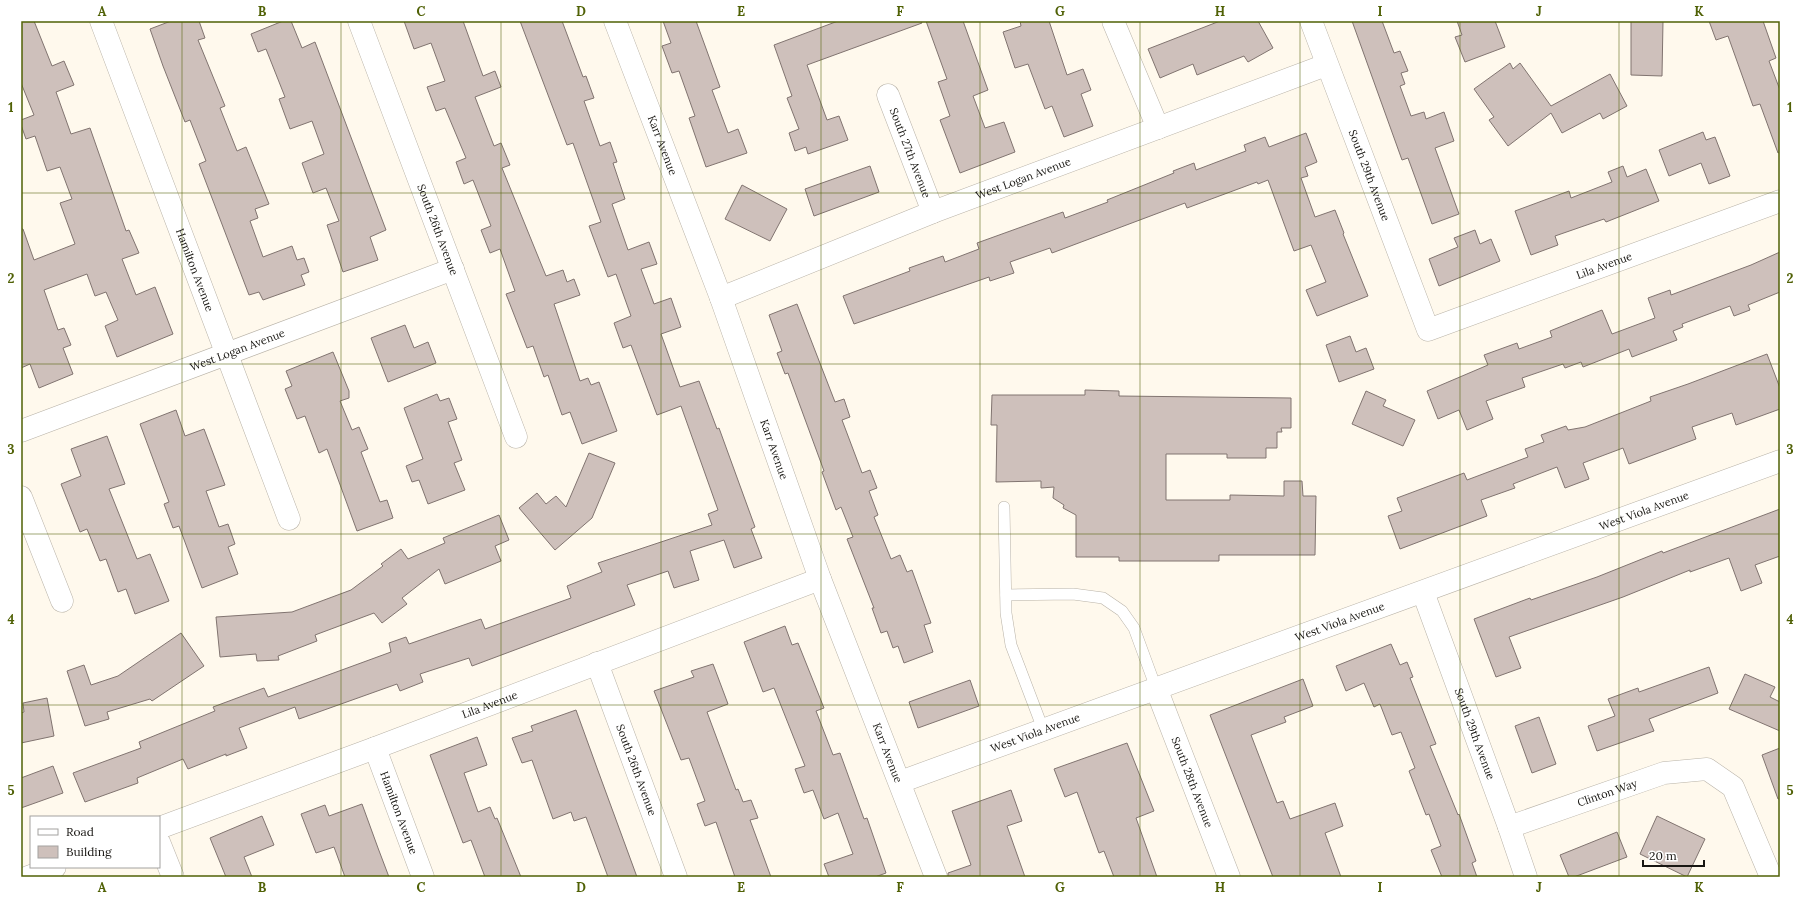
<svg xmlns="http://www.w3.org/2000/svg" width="1801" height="898" font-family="Lora,serif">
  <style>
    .building { fill: #cec0bb; stroke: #817470 }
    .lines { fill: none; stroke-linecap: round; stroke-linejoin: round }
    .service-casing { stroke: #b9b3a8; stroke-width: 12 }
    .minor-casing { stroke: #b9b3a8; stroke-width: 23 }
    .service { stroke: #fff; stroke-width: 11 }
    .minor { stroke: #fff; stroke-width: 22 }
    .grid { fill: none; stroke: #506106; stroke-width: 1; stroke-opacity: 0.55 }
    .labels { text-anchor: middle; stroke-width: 3; stroke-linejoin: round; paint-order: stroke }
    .street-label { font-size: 11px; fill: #181612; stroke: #fff }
    .neatline { fill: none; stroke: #506106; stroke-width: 1.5 }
    .grid-label { font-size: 13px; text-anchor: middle; font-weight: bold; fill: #506106 }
  </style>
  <rect width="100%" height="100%" fill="#fff9ed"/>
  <!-- building -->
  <g class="building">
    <path d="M 21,21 L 34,21 L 52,66 L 64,61 L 74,85 L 56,92 L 71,134 L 90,128 L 126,231 L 129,230 L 139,253 L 122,259 L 136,295 L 155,287 L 173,334 L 117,357 L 105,326 L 118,320 L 106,292 L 95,296 L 87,274 L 44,290 L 58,330 L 64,328 L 71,345 L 63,348 L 73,374 L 39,388 L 30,364 L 21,368 L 21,229 L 23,229 L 34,260 L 75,244 L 60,203 L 72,199 L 60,167 L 47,171 L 35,136 L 26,139 L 21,125 L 21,120 L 34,115 L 21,83 Z"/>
    <path d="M 171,21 L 199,21 L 205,38 L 198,40 L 225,106 L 220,108 L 237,151 L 246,147 L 269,204 L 255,209 L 258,218 L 250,221 L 263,257 L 292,246 L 297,260 L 304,258 L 309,272 L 301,275 L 305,285 L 263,300 L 259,292 L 249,295 L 199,164 L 206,161 L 190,120 L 185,122 L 163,66 L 150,29 Z"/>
    <path d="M 283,21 L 291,21 L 302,48 L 315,42 L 386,230 L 370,237 L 378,260 L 343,272 L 327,225 L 339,221 L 326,188 L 313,193 L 302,163 L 324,154 L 312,121 L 290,129 L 279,99 L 285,97 L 266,49 L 258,52 L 251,34 Z"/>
    <path d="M 404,21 L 463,21 L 483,76 L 495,71 L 501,87 L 475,97 L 494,146 L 501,143 L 510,165 L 502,168 L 546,276 L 563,270 L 567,282 L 574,279 L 580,295 L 554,304 L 580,381 L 588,378 L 591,385 L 599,382 L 617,431 L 582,444 L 570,412 L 562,415 L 548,375 L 544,377 L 533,346 L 527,348 L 506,294 L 515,291 L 500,249 L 490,253 L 481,230 L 491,226 L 473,180 L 464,184 L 456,162 L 466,158 L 445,108 L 436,111 L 427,87 L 445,81 L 431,43 L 414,49 Z"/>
    <path d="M 520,21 L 562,21 L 583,77 L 586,76 L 594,98 L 584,101 L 600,146 L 610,142 L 617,162 L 613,163 L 625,199 L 612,204 L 628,250 L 649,242 L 657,264 L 641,269 L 654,304 L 671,298 L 681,327 L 661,334 L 680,387 L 699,381 L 717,429 L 719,428 L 755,527 L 751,529 L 762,558 L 734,568 L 724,540 L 690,551 L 699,580 L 674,588 L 668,571 L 627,585 L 635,605 L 472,666 L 469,658 L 420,674 L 423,682 L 400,691 L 397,684 L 299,719 L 295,707 L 239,728 L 247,748 L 226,756 L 226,754 L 188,769 L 183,759 L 137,778 L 138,783 L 85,802 L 73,773 L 141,748 L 139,742 L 215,711 L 213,707 L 264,688 L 268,697 L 391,652 L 389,643 L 406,637 L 409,644 L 481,619 L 485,629 L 571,598 L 567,586 L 602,572 L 598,563 L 712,525 L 708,514 L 718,510 L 681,406 L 657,415 L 631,345 L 623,348 L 614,323 L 631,316 L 616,274 L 608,277 L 589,226 L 601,222 L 573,143 L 567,145 Z"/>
    <path d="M 663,21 L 696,21 L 720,87 L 712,90 L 728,133 L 738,129 L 747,153 L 706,167 L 689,118 L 695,116 L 679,71 L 672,73 L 662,46 L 671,43 Z"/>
    <path d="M 838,21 L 921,21 L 922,23 L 807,65 L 827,120 L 839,116 L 848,140 L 808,154 L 806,147 L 795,151 L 789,133 L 799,129 L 787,98 L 792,96 L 774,45 Z"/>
    <path d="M 926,21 L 963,21 L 988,90 L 973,96 L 985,128 L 1004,122 L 1015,152 L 960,173 L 940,120 L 950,116 L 938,82 L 947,79 Z"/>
    <path d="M 1020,21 L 1049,21 L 1067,75 L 1083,69 L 1091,90 L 1081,94 L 1093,126 L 1064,137 L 1052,106 L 1045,109 L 1028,64 L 1015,68 L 1003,32 L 1021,26 Z"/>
    <path d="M 1220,21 L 1258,21 L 1273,48 L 1248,62 L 1244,56 L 1197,75 L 1193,64 L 1160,78 L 1148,49 Z"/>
    <path d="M 1352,21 L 1382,21 L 1394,53 L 1400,51 L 1408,71 L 1401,73 L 1405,84 L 1400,86 L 1411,116 L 1424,112 L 1426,119 L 1444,112 L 1454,141 L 1435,148 L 1459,214 L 1432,224 L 1408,158 L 1402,160 Z"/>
    <path d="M 1457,21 L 1495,21 L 1505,47 L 1465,62 L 1455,37 L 1462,35 Z"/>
    <path d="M 1631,21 L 1663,21 L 1662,76 L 1631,75 Z"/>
    <path d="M 1709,21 L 1763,21 L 1776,58 L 1769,61 L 1780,90 L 1780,152 L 1778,153 L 1760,104 L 1753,106 L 1728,36 L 1716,40 Z"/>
    <path d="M 1510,63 L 1513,69 L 1520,63 L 1551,106 L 1610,74 L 1627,106 L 1603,119 L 1600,113 L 1562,133 L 1551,113 L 1508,146 L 1489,120 L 1494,117 L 1474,89 Z"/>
    <path d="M 1703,132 L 1706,140 L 1715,137 L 1730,176 L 1709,184 L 1701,163 L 1669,176 L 1659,150 Z"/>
    <path d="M 1306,133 L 1317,162 L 1305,167 L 1308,176 L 1301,178 L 1315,217 L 1335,210 L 1344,233 L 1343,234 L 1368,296 L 1317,316 L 1306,290 L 1326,282 L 1311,245 L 1294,251 L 1268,180 L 1258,184 L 1257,182 L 1187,208 L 1185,203 L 1052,253 L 1050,248 L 1010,262 L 1014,273 L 990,281 L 989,277 L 854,324 L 843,296 L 910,271 L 909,268 L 943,256 L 945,262 L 979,249 L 977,243 L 1063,212 L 1065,218 L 1108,202 L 1107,200 L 1174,173 L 1173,171 L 1194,163 L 1196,170 L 1246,151 L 1244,145 L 1265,137 L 1269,147 Z"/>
    <path d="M 870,166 L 879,192 L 814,216 L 805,189 Z"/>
    <path d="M 1623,166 L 1627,177 L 1646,169 L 1659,201 L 1606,222 L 1604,219 L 1555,236 L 1558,245 L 1531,255 L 1515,211 L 1569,191 L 1571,198 L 1612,182 L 1608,172 Z"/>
    <path d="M 742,185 L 787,209 L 770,241 L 725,219 Z"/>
    <path d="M 1475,230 L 1480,244 L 1491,239 L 1500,261 L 1439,286 L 1429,259 L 1458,247 L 1454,238 Z"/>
    <path d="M 1780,252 L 1780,292 L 1748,305 L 1750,310 L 1734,316 L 1730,306 L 1682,324 L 1683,327 L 1673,331 L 1677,340 L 1632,357 L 1629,349 L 1583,367 L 1581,362 L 1565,368 L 1563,364 L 1522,378 L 1525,387 L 1486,401 L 1493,419 L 1467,430 L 1459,410 L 1438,419 L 1427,391 L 1488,365 L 1484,355 L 1517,343 L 1519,349 L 1552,337 L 1550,331 L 1602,310 L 1612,334 L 1655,318 L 1648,298 L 1670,290 L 1671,295 L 1751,265 Z"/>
    <path d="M 797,304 L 835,402 L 844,399 L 850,417 L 842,420 L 862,473 L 870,470 L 877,488 L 869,491 L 878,515 L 874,517 L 891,559 L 900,555 L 907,572 L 912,570 L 931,623 L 924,625 L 933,652 L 904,663 L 898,646 L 893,648 L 887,631 L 881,633 L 872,608 L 874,608 L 847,539 L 853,537 L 841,507 L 836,510 L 822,472 L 824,471 L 788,373 L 785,374 L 777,353 L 782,351 L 769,315 Z"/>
    <path d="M 405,325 L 414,348 L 428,342 L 436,363 L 388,382 L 371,338 Z"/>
    <path d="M 1350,336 L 1356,352 L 1366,348 L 1374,369 L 1339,382 L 1326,345 Z"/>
    <path d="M 333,352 L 349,391 L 349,398 L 340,401 L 352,430 L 359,427 L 368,449 L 361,452 L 380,502 L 387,500 L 393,518 L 357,531 L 327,449 L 319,453 L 305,416 L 297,419 L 285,389 L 292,386 L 286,371 Z"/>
    <path d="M 1767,354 L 1780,388 L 1780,409 L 1736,425 L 1732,413 L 1692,427 L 1696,439 L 1629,464 L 1623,448 L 1583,463 L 1589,479 L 1565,488 L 1557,467 L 1513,484 L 1515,488 L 1481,500 L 1487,516 L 1400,549 L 1388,516 L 1402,511 L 1397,498 L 1464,473 L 1467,480 L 1528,457 L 1525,449 L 1544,442 L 1541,435 L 1566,426 L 1568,430 L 1585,427 L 1651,401 L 1650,397 L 1688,384 Z"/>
    <path d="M 1085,390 L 1119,391 L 1119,396 L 1291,398 L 1291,428 L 1281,428 L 1282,432 L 1277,432 L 1277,448 L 1266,448 L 1266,458 L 1227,458 L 1227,454 L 1166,454 L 1166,500 L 1230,500 L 1230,495 L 1284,496 L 1284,481 L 1302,481 L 1303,496 L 1316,496 L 1315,555 L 1219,555 L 1219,561 L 1119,561 L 1119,557 L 1076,557 L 1076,515 L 1063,508 L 1064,505 L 1053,498 L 1054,487 L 1041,488 L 1041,481 L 996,482 L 997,425 L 991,425 L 992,395 L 1085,395 Z"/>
    <path d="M 1366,391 L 1386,400 L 1383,406 L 1415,420 L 1403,446 L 1352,424 Z"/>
    <path d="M 437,394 L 440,401 L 449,398 L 457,419 L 448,422 L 462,460 L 454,463 L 465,490 L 428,504 L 419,480 L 412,482 L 406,466 L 423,459 L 404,408 Z"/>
    <path d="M 176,410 L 185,436 L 204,429 L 225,485 L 206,491 L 219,527 L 228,524 L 235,544 L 228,547 L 238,574 L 202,588 L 179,526 L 173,528 L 164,504 L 169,502 L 140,424 Z"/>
    <path d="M 107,436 L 125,484 L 109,489 L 137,559 L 150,554 L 169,601 L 135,614 L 126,589 L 118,592 L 106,559 L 100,561 L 87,529 L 80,532 L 61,484 L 81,476 L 71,449 Z"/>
    <path d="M 589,453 L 615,463 L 592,518 L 555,550 L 519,508 L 537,493 L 546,504 L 556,496 L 566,507 Z"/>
    <path d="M 1780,509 L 1780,556 L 1755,565 L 1762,583 L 1741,591 L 1729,558 L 1690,572 L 1690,570 L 1623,597 L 1509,637 L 1521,668 L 1496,677 L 1474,619 L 1530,598 L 1531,600 L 1597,577 L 1662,551 L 1663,553 Z"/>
    <path d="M 499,515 L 509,540 L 495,546 L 501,561 L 445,584 L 439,569 L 402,598 L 407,604 L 382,623 L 374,613 L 315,635 L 317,641 L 278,656 L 279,660 L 257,661 L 256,654 L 220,657 L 216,617 L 292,612 L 351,590 L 383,566 L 381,564 L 401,549 L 408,559 L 445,543 L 443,538 Z"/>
    <path d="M 785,626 L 792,645 L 798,643 L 824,708 L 816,711 L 833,755 L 840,753 L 864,819 L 867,818 L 886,873 L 875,877 L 829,877 L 824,864 L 853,854 L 838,813 L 824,819 L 813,790 L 804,793 L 795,769 L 805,766 L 774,688 L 763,692 L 744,642 Z"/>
    <path d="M 181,633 L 204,666 L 152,701 L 150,699 L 107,712 L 109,719 L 85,726 L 67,671 L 84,665 L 91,685 L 118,676 Z"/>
    <path d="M 1391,644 L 1400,665 L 1407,662 L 1413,677 L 1410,678 L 1436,744 L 1430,746 L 1458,815 L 1459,814 L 1476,861 L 1472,863 L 1477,877 L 1442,877 L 1431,850 L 1441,846 L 1429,814 L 1426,815 L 1409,771 L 1415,768 L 1401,732 L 1392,735 L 1380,704 L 1374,707 L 1364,683 L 1346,691 L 1336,666 Z"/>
    <path d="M 713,664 L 728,704 L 707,712 L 736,790 L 738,789 L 743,802 L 751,800 L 758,818 L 750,820 L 771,877 L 735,877 L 716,822 L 705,826 L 697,804 L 705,801 L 689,758 L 681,760 L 654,691 L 694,677 L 691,671 Z"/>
    <path d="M 1709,667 L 1718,693 L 1649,719 L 1654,731 L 1597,751 L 1588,726 L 1615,716 L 1608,699 L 1638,688 L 1639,692 Z"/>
    <path d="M 1745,674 L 1775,687 L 1770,697 L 1780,702 L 1780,731 L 1729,709 Z"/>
    <path d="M 1303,679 L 1313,706 L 1284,717 L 1286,722 L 1251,735 L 1277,803 L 1283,801 L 1290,819 L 1335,803 L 1343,826 L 1325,833 L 1341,877 L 1273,877 L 1210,715 Z"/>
    <path d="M 970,680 L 979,706 L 918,728 L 909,702 Z"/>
    <path d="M 47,698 L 54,736 L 21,743 L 21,713 L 24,712 L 23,703 Z"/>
    <path d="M 576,710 L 597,768 L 637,877 L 608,877 L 586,817 L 574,821 L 571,812 L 553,819 L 532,760 L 522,763 L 512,738 L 533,731 L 531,726 Z"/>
    <path d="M 1539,717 L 1556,764 L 1532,773 L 1515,726 Z"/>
    <path d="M 477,737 L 487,765 L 464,773 L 478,812 L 490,807 L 495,819 L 497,818 L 521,877 L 485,877 L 471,840 L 463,843 L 430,755 Z"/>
    <path d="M 1127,743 L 1154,811 L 1136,818 L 1157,877 L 1114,877 L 1104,851 L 1099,853 L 1077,792 L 1065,797 L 1054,769 Z"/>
    <path d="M 1780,748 L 1780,799 L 1778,799 L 1762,755 Z"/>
    <path d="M 53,766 L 63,793 L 21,808 L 21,778 Z"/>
    <path d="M 1011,790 L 1022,821 L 1007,826 L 1025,877 L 948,877 L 948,873 L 971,865 L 952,811 Z"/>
    <path d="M 362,804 L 378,848 L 389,877 L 345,877 L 334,847 L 316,853 L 301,814 L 325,805 L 329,816 Z"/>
    <path d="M 262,816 L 274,845 L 244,857 L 252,877 L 226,877 L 210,838 Z"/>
    <path d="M 1657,816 L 1705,839 L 1687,877 L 1640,854 Z"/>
    <path d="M 1617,832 L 1627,857 L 1574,877 L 1569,877 L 1560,855 Z"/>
  </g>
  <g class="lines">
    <!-- service casing -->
    <g class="service-casing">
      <g id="service">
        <path d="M 1004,507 L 1006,613 L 1011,645 L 1043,729"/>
        <path d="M 1006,595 L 1073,594 L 1103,598 L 1122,611 L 1134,628 L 1156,688"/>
      </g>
    </g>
    <!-- minor casing -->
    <g class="minor-casing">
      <g id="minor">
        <path id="s1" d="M 101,21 L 289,519"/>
        <path id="s2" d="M 359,21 L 516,437"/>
        <path id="s3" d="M 615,21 L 721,298 L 820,579 L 936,877"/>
        <path d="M 1113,21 L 1158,128"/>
        <path id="s4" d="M 1311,21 L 1428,330 L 1780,201"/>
        <path id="s5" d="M 888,95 L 933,212"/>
        <path id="s6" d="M 721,298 L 933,212 L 1326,65"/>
        <path id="s7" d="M 21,431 L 453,269"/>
        <path d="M 21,497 L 62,601"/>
        <path id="s8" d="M 1423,592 L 1509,827 L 1526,877"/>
        <path id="s9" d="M 597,663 L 676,877"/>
        <path id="s10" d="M 1156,688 L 1229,877"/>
        <path id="s11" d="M 375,748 L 423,877"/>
        <path id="s12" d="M 900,782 L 1780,461"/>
        <path id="s13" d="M 1509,827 L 1664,773 L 1707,769 L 1733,787 L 1771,877"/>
        <path id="s14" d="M 159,828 L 375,748 L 820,579"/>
        <path d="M 159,842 L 173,877"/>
        <path d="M 28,877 L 55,867"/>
      </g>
    </g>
    <!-- service -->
    <use href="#service" class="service"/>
    <!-- minor -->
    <use href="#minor" class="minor"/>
  </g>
  <!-- grid -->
  <path class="grid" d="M 182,21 L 182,877M 341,21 L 341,877M 501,21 L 501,877M 661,21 L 661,877M 821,21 L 821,877M 980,21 L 980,877M 1140,21 L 1140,877M 1300,21 L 1300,877M 1460,21 L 1460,877M 1619,21 L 1619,877M 21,193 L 1780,193M 21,364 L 1780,364M 21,534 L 1780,534M 21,705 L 1780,705"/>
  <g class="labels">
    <!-- street labels -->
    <g class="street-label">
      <text dy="4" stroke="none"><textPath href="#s3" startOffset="133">Karr Avenue</textPath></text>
      <text dy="4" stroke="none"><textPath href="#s5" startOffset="62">South 27th Avenue</textPath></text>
      <text dy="4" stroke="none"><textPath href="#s4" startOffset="165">South 29th Avenue</textPath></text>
      <text dy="4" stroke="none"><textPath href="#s6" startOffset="325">West Logan Avenue</textPath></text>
      <text dy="4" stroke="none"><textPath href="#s2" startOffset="223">South 26th Avenue</textPath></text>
      <text dy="4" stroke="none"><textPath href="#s4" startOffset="518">Lila Avenue</textPath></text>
      <text dy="4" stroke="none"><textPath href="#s1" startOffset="266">Hamilton Avenue</textPath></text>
      <text dy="4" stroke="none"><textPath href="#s7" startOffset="231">West Logan Avenue</textPath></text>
      <text dy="4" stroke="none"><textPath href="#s3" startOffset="457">Karr Avenue</textPath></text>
      <text dy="4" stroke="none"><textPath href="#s12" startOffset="792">West Viola Avenue</textPath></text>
      <text dy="4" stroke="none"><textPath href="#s12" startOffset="468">West Viola Avenue</textPath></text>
      <text dy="4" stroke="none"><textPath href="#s14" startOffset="353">Lila Avenue</textPath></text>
      <text dy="4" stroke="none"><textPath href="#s12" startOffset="144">West Viola Avenue</textPath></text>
      <text dy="4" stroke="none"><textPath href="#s8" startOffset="151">South 29th Avenue</textPath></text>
      <text dy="4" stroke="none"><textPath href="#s3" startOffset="781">Karr Avenue</textPath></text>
      <text dy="4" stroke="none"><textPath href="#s9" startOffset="114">South 26th Avenue</textPath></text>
      <text dy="4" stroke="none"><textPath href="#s10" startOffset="101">South 28th Avenue</textPath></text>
      <text dy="4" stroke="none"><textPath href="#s13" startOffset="104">Clinton Way</textPath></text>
      <text dy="4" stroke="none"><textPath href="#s11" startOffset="69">Hamilton Avenue</textPath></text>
    </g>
  </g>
  <!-- border -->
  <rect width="1801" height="898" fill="none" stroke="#ffffff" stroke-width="44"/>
  <!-- legend -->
  <rect x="30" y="816" width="130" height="52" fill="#ffffff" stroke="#a3a2a0"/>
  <rect x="38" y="829" width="20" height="6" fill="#ffffff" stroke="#a3a2a0"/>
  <text x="66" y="836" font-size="12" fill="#181612">Road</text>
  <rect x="38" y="846" width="20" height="12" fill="#cec0bb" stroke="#a3a2a0"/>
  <text x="66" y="856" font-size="12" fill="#181612">Building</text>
  <!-- scale -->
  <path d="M1643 860v6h61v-6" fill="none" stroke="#181612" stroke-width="2"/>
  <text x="1649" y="860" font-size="12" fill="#181612" stroke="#ffffff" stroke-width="3" paint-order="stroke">20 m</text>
  <rect x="22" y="22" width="1757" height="854" class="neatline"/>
  <g class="grid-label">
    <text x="102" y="16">A</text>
    <text x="262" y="16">B</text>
    <text x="421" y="16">C</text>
    <text x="581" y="16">D</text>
    <text x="741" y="16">E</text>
    <text x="900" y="16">F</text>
    <text x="1060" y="16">G</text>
    <text x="1220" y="16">H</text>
    <text x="1380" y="16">I</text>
    <text x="1539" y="16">J</text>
    <text x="1699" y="16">K</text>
    <text x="11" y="112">1</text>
    <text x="1790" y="112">1</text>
    <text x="11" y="283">2</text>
    <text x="1790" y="283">2</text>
    <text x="11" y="454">3</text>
    <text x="1790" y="454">3</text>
    <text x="11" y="624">4</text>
    <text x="1790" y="624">4</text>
    <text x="11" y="795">5</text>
    <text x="1790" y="795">5</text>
    <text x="102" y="892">A</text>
    <text x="262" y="892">B</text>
    <text x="421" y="892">C</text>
    <text x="581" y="892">D</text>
    <text x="741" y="892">E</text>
    <text x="900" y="892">F</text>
    <text x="1060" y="892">G</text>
    <text x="1220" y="892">H</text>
    <text x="1380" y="892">I</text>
    <text x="1539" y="892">J</text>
    <text x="1699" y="892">K</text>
  </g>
</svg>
